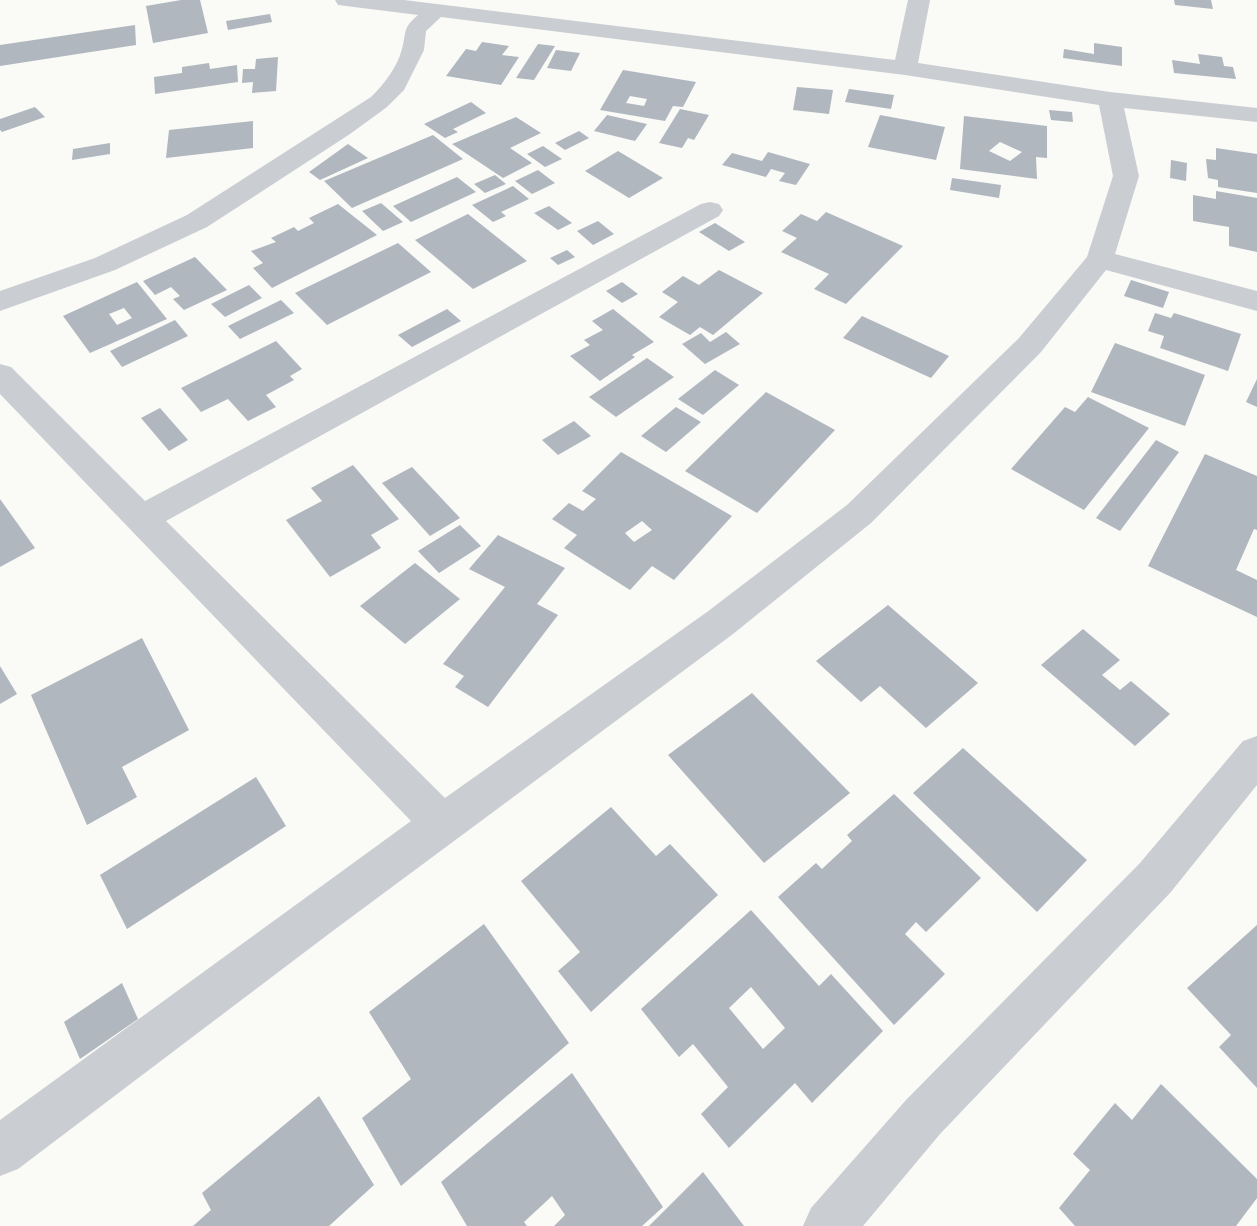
<svg xmlns="http://www.w3.org/2000/svg" width="1257" height="1226" font-family="Ubuntu,sans-serif">
  <style>
    .building { fill: #b0b7bf; fill-rule: evenodd }
    .lines { fill: none; stroke-linecap: round; stroke-linejoin: round }
    .street { fill: #cacdd2; fill-rule: evenodd }
  </style>
  <rect width="100%" height="100%" fill="#fafaf7"/>
  <!-- building -->
  <g class="building">
    <path d="M 181,0 L 200,0 L 208,33 L 153,43 L 146,6 Z"/>
    <path d="M 1174,0 L 1211,0 L 1213,9 L 1175,5 Z"/>
    <path d="M 270,14 L 272,22 L 228,30 L 226,21 Z"/>
    <path d="M 135,25 L 136,45 L 0,66 L 0,45 Z"/>
    <path d="M 482,42 L 509,46 L 502,55 L 519,57 L 501,85 L 446,76 L 466,49 L 476,51 Z"/>
    <path d="M 1094,43 L 1122,47 L 1122,66 L 1063,58 L 1064,49 L 1094,54 Z"/>
    <path d="M 538,44 L 555,46 L 534,80 L 516,78 Z"/>
    <path d="M 556,50 L 580,53 L 571,71 L 547,68 Z"/>
    <path d="M 1198,54 L 1222,57 L 1224,66 L 1233,67 L 1236,79 L 1174,73 L 1172,60 L 1200,64 Z"/>
    <path d="M 278,57 L 276,91 L 252,93 L 253,82 L 242,83 L 243,69 L 255,69 L 256,59 Z"/>
    <path d="M 209,63 L 210,69 L 237,65 L 238,82 L 155,94 L 154,77 L 182,73 L 182,67 Z"/>
    <path d="M 623,70 L 696,82 L 683,107 L 673,106 L 665,121 L 600,110 ZM 630,96 L 647,99 L 644,106 L 626,103 Z"/>
    <path d="M 797,87 L 833,90 L 829,114 L 793,110 Z"/>
    <path d="M 849,89 L 894,95 L 891,109 L 845,102 Z"/>
    <path d="M 471,102 L 486,113 L 453,129 L 458,132 L 445,138 L 424,124 Z"/>
    <path d="M 35,107 L 45,117 L 2,132 L 0,130 L 0,119 Z"/>
    <path d="M 680,109 L 709,115 L 694,140 L 688,138 L 682,148 L 659,143 Z"/>
    <path d="M 1049,110 L 1072,112 L 1073,122 L 1051,120 Z"/>
    <path d="M 607,115 L 647,124 L 635,141 L 594,131 Z"/>
    <path d="M 880,115 L 945,127 L 936,160 L 868,147 Z"/>
    <path d="M 964,116 L 1047,126 L 1047,158 L 1036,157 L 1037,179 L 960,169 ZM 1000,142 L 1022,152 L 1010,161 L 989,151 Z"/>
    <path d="M 516,117 L 541,133 L 510,148 L 532,163 L 503,178 L 452,144 Z"/>
    <path d="M 253,121 L 253,148 L 166,158 L 169,130 Z"/>
    <path d="M 579,131 L 589,138 L 565,150 L 555,143 Z"/>
    <path d="M 433,135 L 463,159 L 352,208 L 324,181 Z"/>
    <path d="M 110,143 L 110,154 L 72,160 L 73,149 Z"/>
    <path d="M 348,144 L 368,158 L 320,180 L 309,172 Z"/>
    <path d="M 543,146 L 562,159 L 545,167 L 527,154 Z"/>
    <path d="M 1216,148 L 1257,154 L 1257,193 L 1218,187 L 1218,180 L 1208,178 L 1206,159 L 1216,160 Z"/>
    <path d="M 618,151 L 663,178 L 629,198 L 585,171 Z"/>
    <path d="M 768,152 L 810,164 L 796,185 L 779,181 L 785,173 L 771,169 L 766,177 L 722,165 L 732,153 L 762,161 Z"/>
    <path d="M 1171,160 L 1187,163 L 1186,181 L 1170,178 Z"/>
    <path d="M 538,170 L 555,183 L 532,194 L 515,181 Z"/>
    <path d="M 495,175 L 506,184 L 485,193 L 474,184 Z"/>
    <path d="M 457,177 L 476,192 L 411,222 L 393,206 Z"/>
    <path d="M 952,178 L 1001,185 L 999,198 L 950,190 Z"/>
    <path d="M 513,186 L 529,199 L 501,212 L 506,216 L 493,222 L 472,205 Z"/>
    <path d="M 1216,191 L 1257,198 L 1257,252 L 1229,246 L 1229,227 L 1193,221 L 1193,195 L 1216,199 Z"/>
    <path d="M 381,203 L 403,222 L 383,231 L 362,211 Z"/>
    <path d="M 338,204 L 377,235 L 272,288 L 253,268 L 263,263 L 251,251 L 276,242 L 271,238 L 294,227 L 298,231 L 314,223 L 309,218 Z"/>
    <path d="M 549,206 L 572,223 L 558,230 L 534,213 Z"/>
    <path d="M 826,212 L 903,246 L 846,304 L 814,289 L 829,274 L 781,252 L 797,238 L 782,231 L 801,214 L 817,221 Z"/>
    <path d="M 468,214 L 527,261 L 473,289 L 415,240 Z"/>
    <path d="M 598,221 L 614,234 L 593,245 L 577,231 Z"/>
    <path d="M 715,223 L 745,242 L 729,251 L 699,232 Z"/>
    <path d="M 398,243 L 431,272 L 327,325 L 295,293 Z"/>
    <path d="M 567,250 L 575,257 L 558,265 L 550,258 Z"/>
    <path d="M 195,257 L 227,290 L 184,310 L 173,299 L 180,296 L 171,287 L 155,295 L 143,281 Z"/>
    <path d="M 719,270 L 763,293 L 713,335 L 700,327 L 690,335 L 659,317 L 678,302 L 662,292 L 683,276 L 699,285 Z"/>
    <path d="M 1131,280 L 1169,292 L 1163,308 L 1124,296 Z"/>
    <path d="M 137,282 L 167,319 L 90,353 L 63,316 ZM 124,308 L 132,318 L 117,325 L 109,314 Z"/>
    <path d="M 622,282 L 638,294 L 622,303 L 606,291 Z"/>
    <path d="M 249,285 L 262,298 L 225,317 L 211,304 Z"/>
    <path d="M 281,300 L 294,313 L 240,339 L 228,326 Z"/>
    <path d="M 447,309 L 461,321 L 412,347 L 398,335 Z"/>
    <path d="M 613,309 L 654,342 L 632,355 L 635,357 L 600,381 L 570,356 L 590,345 L 584,340 L 603,330 L 592,321 Z"/>
    <path d="M 1155,313 L 1171,318 L 1174,313 L 1241,334 L 1228,371 L 1160,348 L 1164,336 L 1148,331 Z"/>
    <path d="M 862,316 L 949,356 L 931,378 L 843,338 Z"/>
    <path d="M 175,320 L 188,336 L 122,367 L 110,351 Z"/>
    <path d="M 726,332 L 740,344 L 705,364 L 682,344 L 701,333 L 710,342 Z"/>
    <path d="M 276,341 L 302,369 L 290,376 L 294,380 L 266,395 L 276,407 L 248,421 L 228,399 L 201,412 L 181,388 Z"/>
    <path d="M 1115,343 L 1205,375 L 1185,426 L 1091,392 Z"/>
    <path d="M 647,358 L 674,377 L 616,417 L 589,397 Z"/>
    <path d="M 715,370 L 739,385 L 703,415 L 678,399 Z"/>
    <path d="M 1257,379 L 1257,407 L 1246,402 Z"/>
    <path d="M 766,392 L 835,430 L 757,513 L 685,471 Z"/>
    <path d="M 1088,397 L 1149,428 L 1084,510 L 1011,469 L 1065,407 L 1075,412 Z"/>
    <path d="M 676,407 L 701,422 L 666,452 L 641,436 Z"/>
    <path d="M 160,408 L 188,440 L 169,451 L 141,418 Z"/>
    <path d="M 574,421 L 591,436 L 558,455 L 542,440 Z"/>
    <path d="M 1156,440 L 1179,452 L 1120,531 L 1096,518 Z"/>
    <path d="M 621,452 L 732,516 L 674,580 L 652,566 L 630,590 L 564,548 L 577,535 L 552,519 L 569,503 L 583,511 L 596,499 L 582,491 ZM 642,521 L 652,530 L 634,542 L 625,533 Z"/>
    <path d="M 1205,454 L 1257,476 L 1257,530 L 1254,529 L 1236,570 L 1257,580 L 1257,617 L 1148,566 Z"/>
    <path d="M 353,465 L 399,519 L 371,535 L 381,548 L 330,577 L 286,520 L 322,501 L 311,488 Z"/>
    <path d="M 412,467 L 460,518 L 430,536 L 382,483 Z"/>
    <path d="M 0,499 L 35,548 L 0,567 Z"/>
    <path d="M 460,525 L 481,546 L 439,573 L 418,551 Z"/>
    <path d="M 498,535 L 565,568 L 537,604 L 558,615 L 488,707 L 455,687 L 464,676 L 443,664 L 505,587 L 469,569 Z"/>
    <path d="M 415,563 L 460,599 L 405,644 L 360,606 Z"/>
    <path d="M 888,605 L 978,683 L 926,728 L 880,686 L 861,702 L 816,661 Z"/>
    <path d="M 1083,629 L 1120,660 L 1102,675 L 1120,690 L 1131,681 L 1170,714 L 1135,746 L 1041,665 Z"/>
    <path d="M 142,638 L 189,730 L 122,767 L 137,797 L 87,825 L 31,695 Z"/>
    <path d="M 0,666 L 17,694 L 0,704 Z"/>
    <path d="M 752,693 L 850,793 L 764,863 L 668,755 Z"/>
    <path d="M 963,748 L 1087,860 L 1037,912 L 913,793 Z"/>
    <path d="M 256,777 L 286,826 L 127,929 L 100,875 Z"/>
    <path d="M 894,794 L 981,878 L 926,932 L 916,922 L 905,934 L 945,974 L 894,1025 L 778,897 L 816,863 L 822,869 L 852,841 L 847,835 Z"/>
    <path d="M 611,807 L 656,856 L 670,844 L 718,895 L 591,1012 L 558,971 L 580,952 L 521,881 Z"/>
    <path d="M 751,910 L 819,986 L 831,974 L 883,1031 L 812,1103 L 795,1083 L 729,1148 L 701,1114 L 728,1087 L 693,1044 L 679,1057 L 641,1009 ZM 751,987 L 785,1028 L 763,1049 L 729,1008 Z"/>
    <path d="M 484,924 L 569,1043 L 401,1186 L 362,1118 L 411,1079 L 369,1012 Z"/>
    <path d="M 1257,925 L 1257,1088 L 1219,1047 L 1231,1035 L 1187,988 Z"/>
    <path d="M 122,983 L 138,1019 L 80,1059 L 64,1022 Z"/>
    <path d="M 572,1073 L 663,1207 L 642,1226 L 554,1226 L 565,1215 L 552,1196 L 524,1222 L 527,1226 L 467,1226 L 441,1182 Z"/>
    <path d="M 1161,1084 L 1257,1179 L 1257,1198 L 1236,1226 L 1075,1226 L 1059,1208 L 1090,1170 L 1073,1154 L 1115,1103 L 1132,1120 Z"/>
    <path d="M 319,1096 L 374,1185 L 329,1226 L 193,1226 L 211,1210 L 202,1193 Z"/>
    <path d="M 703,1172 L 744,1226 L 649,1226 Z"/>
  </g>
  <g class="lines">
    <!-- street -->
    <g class="street">
      <path d="M 335,0 L 404,0 L 895,60 L 908,0 L 930,0 L 918,63 L 1110,92 L 1257,108 L 1257,122 L 1124,108 L 1139,176 L 1115,254 L 1257,291 L 1257,311 L 1106,270 L 1041,352 L 871,523 L 733,634 L 330,933 L 18,1169 L 0,1176 L 0,1120 L 411,821 L 0,394 L 0,364 L 11,367 L 145,501 L 701,204 L 710,202 L 719,204 L 723,210 L 719,216 L 166,521 L 445,798 L 707,612 L 847,505 L 1019,338 L 1087,257 L 1113,176 L 1099,105 L 905,75 L 441,17 L 426,31 L 424,50 L 404,90 L 387,107 L 350,134 L 207,227 L 115,270 L 0,311 L 0,291 L 95,258 L 187,215 L 371,97 C 384,84 397,68 402,49 C 407,30 402,29 418,15 L 338,5 Z"/>
      <path d="M 1257,736 L 1257,785 L 1170,893 L 940,1134 L 863,1226 L 803,1226 L 811,1208 L 906,1100 L 1140,863 L 1243,741 Z"/>
    </g>
  </g>
</svg>
